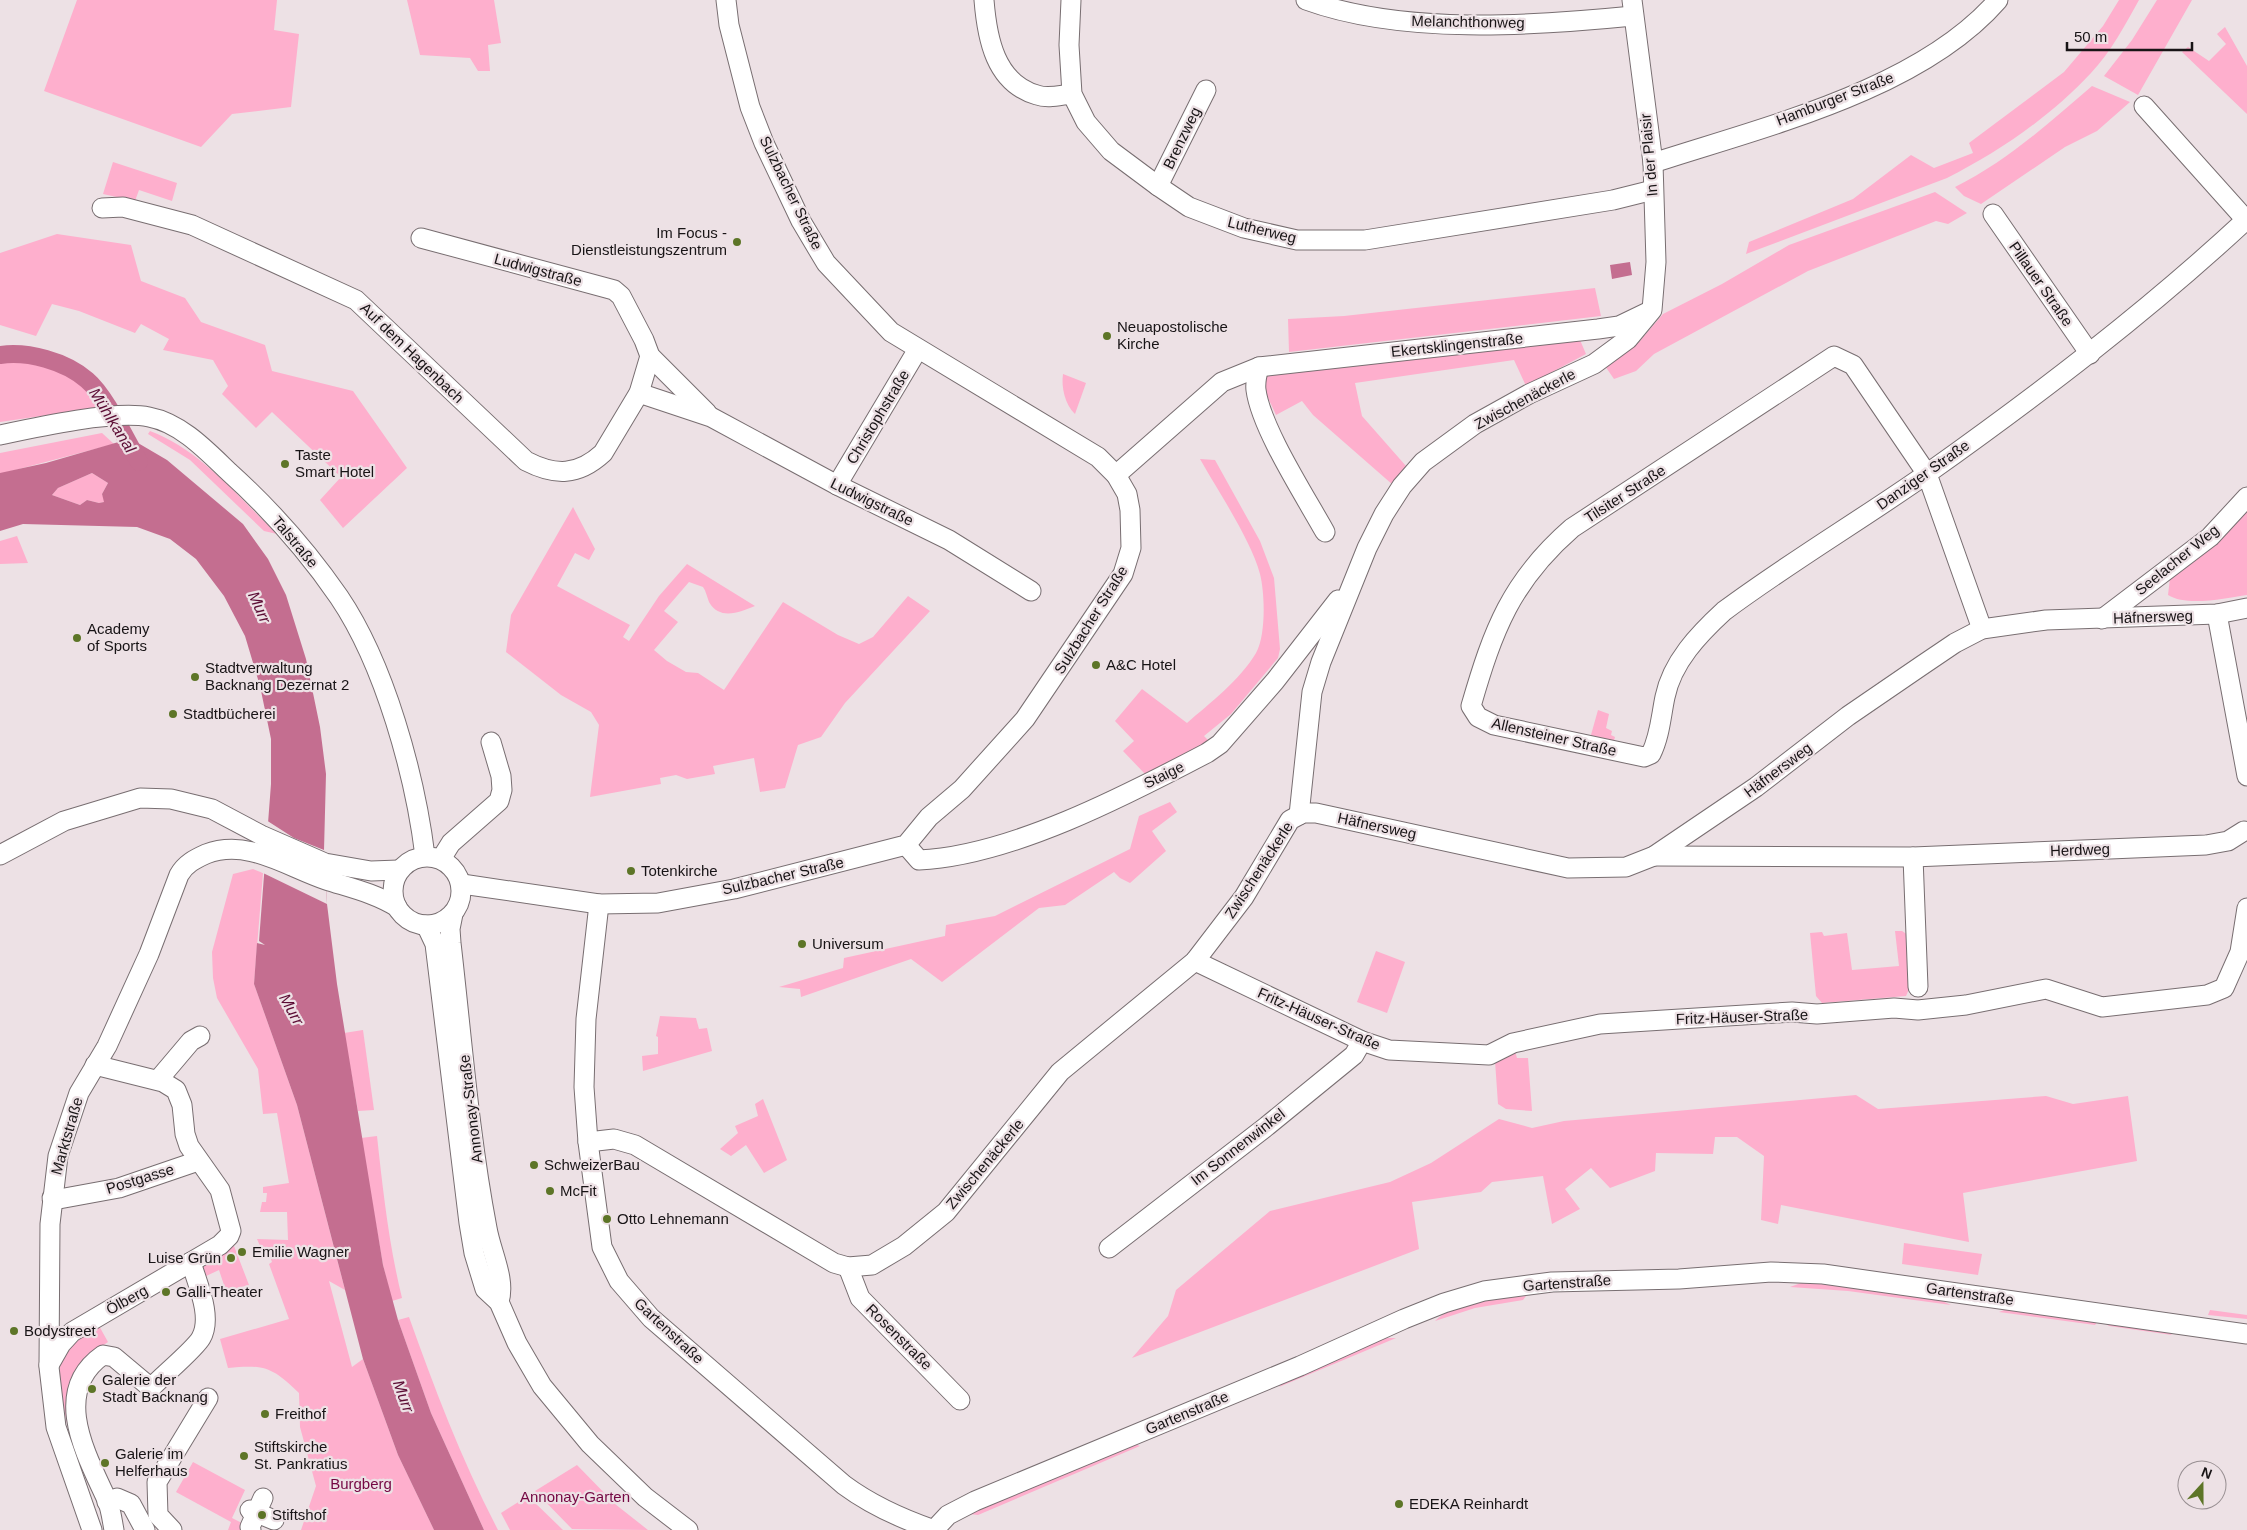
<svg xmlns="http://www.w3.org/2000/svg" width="2247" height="1530" font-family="Arial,sans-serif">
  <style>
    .green { fill: #feafcd }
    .water { fill: #c46e90; fill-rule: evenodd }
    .pier { fill: #ede1e5 }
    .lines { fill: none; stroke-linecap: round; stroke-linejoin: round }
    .canal { stroke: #c46e90; stroke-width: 18 }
    .minor-casing { stroke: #786e71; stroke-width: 21 }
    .minor { stroke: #fff; stroke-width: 19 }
    .poi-dot { fill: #5d7527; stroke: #ede1e5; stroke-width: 2 }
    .labels { text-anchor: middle; stroke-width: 4.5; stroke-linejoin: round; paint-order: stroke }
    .street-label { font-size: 15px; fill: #181416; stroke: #ede1e5 }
    .poi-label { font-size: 15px; fill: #181416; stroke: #ede1e5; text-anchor: start }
    .park-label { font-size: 15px; fill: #740743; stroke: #ede1e5 }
    .water-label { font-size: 16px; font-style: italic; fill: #5b0c34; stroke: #ede1e5 }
  </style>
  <rect width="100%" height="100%" fill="#ede1e5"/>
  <!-- green -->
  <g class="green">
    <path d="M 77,0 L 277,0 L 274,30 L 299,34 L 291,107 L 232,114 L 201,147 L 44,91 Z"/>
    <path d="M 407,0 L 494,0 L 501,43 L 488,45 L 490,71 L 478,71 L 470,58 L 420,55 Z"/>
    <path d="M 2119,0 L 2139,0 C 2125,25 2111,52 2091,73 C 2051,116 1999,152 1947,178 L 1746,254 L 1749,242 L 1853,199 L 1911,155 L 1934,168 L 1973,153 L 1969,143 L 2064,72 L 2103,26 Z"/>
    <path d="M 2157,0 L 2192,0 L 2138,95 L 2104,76 L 2132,40 Z"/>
    <path d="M 2225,27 L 2247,66 L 2247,114 L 2182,52 L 2188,47 L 2209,61 L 2226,44 L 2217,34 Z"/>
    <path d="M 2092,86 L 2130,102 L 2097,131 L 2065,147 L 1981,204 L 1964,196 L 1955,187 C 2006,162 2049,123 2092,86 Z"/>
    <path d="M 113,162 L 177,183 L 172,201 L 139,190 L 135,201 L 103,194 Z"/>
    <path d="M 1935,192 L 1967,213 L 1948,224 L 1936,221 L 1808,271 L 1654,354 L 1636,371 L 1614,379 L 1605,366 L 1639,342 L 1663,314 L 1722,284 L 1789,245 Z"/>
    <path d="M 57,234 L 131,245 L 141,281 L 185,298 L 201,322 L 265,345 L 272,371 L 353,391 L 407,468 L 343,528 L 320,500 L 341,477 L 272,412 L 256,428 L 222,394 L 228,386 L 213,360 L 163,350 L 169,339 L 141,324 L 135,333 L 79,311 L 52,304 L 36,336 L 0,325 L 0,253 Z"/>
    <path d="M 1595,288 L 1601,316 L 1289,352 L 1288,319 L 1344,316 Z"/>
    <path d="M 1580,340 L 1586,354 L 1526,386 L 1514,360 L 1355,383 L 1362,416 L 1406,466 L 1393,485 L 1313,415 L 1302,401 L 1276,415 L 1263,387 L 1265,376 Z"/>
    <path d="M 23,359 C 62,366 78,378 103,407 L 0,422 L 0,363 Z"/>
    <path d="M 1063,374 L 1086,383 L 1075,414 C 1065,405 1061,387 1063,374 Z"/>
    <path d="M 150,431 C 201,450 238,497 277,534 L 264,531 L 190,460 L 148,434 Z"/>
    <path d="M 102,433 L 114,444 L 0,474 L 0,453 Z"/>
    <path d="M 1200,459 L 1215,460 L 1260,541 L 1274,578 L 1280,649 L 1278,658 L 1231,714 L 1204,736 L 1209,741 L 1145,774 L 1123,751 L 1134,741 L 1115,721 L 1142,689 L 1187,723 C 1210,703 1240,680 1256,653 C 1266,635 1265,594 1260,574 C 1251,540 1218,491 1200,459 Z"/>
    <path d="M 92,473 L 108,483 L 102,494 L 105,502 L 99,503 L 87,500 L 80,505 L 52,495 L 58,488 Z"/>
    <path d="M 573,507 L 595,549 L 589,560 L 575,553 L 557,586 L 630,625 L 623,637 L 629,641 L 659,596 L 687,564 L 755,606 C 740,612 720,621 709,602 C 707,597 706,591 703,587 L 689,582 L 664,611 L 678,622 L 654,650 L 667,661 L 686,672 L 698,673 L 724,690 L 783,602 L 838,635 L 859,644 L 873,637 L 908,596 L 930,611 L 845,703 L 821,737 L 798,745 L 785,788 L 760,792 L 754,758 L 713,766 L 715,774 L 687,779 L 676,775 L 660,778 L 661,784 L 590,797 L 599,725 L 591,712 L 561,695 L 506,652 L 511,615 Z"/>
    <path d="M 2247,510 L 2247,595 C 2226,598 2187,607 2168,595 L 2170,578 Z"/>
    <path d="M 17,536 L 28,563 L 0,564 L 0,541 Z"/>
    <path d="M 1598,710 L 1609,714 L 1606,728 L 1612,731 L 1611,735 L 1615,737 L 1612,748 L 1589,742 Z"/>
    <path d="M 1170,802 L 1177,812 L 1152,831 L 1166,851 L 1130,883 L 1120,878 L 1114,872 L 1065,905 L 1039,908 L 942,982 L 911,959 L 801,997 L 800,989 L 779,987 L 843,968 L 844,958 L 945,936 L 946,925 L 995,916 L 1130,849 L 1139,816 Z"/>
    <path d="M 253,869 L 263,873 L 254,984 L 297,1105 L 345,1290 L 329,1281 L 352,1367 L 363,1359 L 398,1455 L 434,1530 L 301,1530 L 316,1486 L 300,1427 L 299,1393 C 273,1368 265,1364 228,1368 L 220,1339 L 289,1319 L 269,1264 L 272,1262 L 269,1254 L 264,1255 L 257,1239 L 288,1240 L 287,1212 L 260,1212 L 262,1202 L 266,1202 L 267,1193 L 263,1193 L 263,1187 L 289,1183 L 277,1113 L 263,1114 L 258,1069 L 217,998 L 213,978 L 212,952 L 233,874 Z"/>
    <path d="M 1895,931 L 1902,931 L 1911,937 L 1913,980 L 1906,996 L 1822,1003 L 1816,996 L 1810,933 L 1822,932 L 1824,936 L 1847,933 L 1852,970 L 1899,966 Z"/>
    <path d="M 1376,951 L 1405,962 L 1387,1013 L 1357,1002 Z"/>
    <path d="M 660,1016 L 696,1018 L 699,1029 L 707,1028 L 712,1051 L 643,1071 L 642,1056 L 658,1054 L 658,1037 L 656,1036 Z"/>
    <path d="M 363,1030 L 374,1110 L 358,1111 L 344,1033 Z"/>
    <path d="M 1514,1048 L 1517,1058 L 1528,1058 L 1532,1111 L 1506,1109 L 1498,1104 L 1495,1061 Z"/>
    <path d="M 1856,1095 L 1878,1109 L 2046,1096 L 2073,1104 L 2128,1096 L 2137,1161 L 1963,1193 L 1969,1242 L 1781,1205 L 1778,1224 L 1761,1220 L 1764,1156 L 1737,1137 L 1715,1137 L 1713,1154 L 1656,1153 L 1655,1171 L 1610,1188 L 1591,1168 L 1565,1189 L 1580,1209 L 1552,1224 L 1543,1176 L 1492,1182 L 1481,1192 L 1412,1202 L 1419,1249 L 1132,1358 L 1168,1316 L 1176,1290 L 1270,1211 L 1390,1182 L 1431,1163 L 1499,1119 L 1532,1128 L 1564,1121 Z"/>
    <path d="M 763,1099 L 787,1160 L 764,1173 L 746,1145 L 731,1156 L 720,1149 L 738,1133 L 735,1126 L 758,1116 L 755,1104 Z"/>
    <path d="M 377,1136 C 383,1191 389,1245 402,1298 L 392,1301 L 383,1265 L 361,1138 Z"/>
    <path d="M 1904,1243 L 1982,1254 L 1978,1275 L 1902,1264 Z"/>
    <path d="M 234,1246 L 249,1285 L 226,1291 L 219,1270 L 204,1277 L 201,1268 L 203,1264 Z"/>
    <path d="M 1801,1283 L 1836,1285 L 1938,1299 L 1951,1305 L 1848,1291 L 1790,1287 Z"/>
    <path d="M 1526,1296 L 1523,1300 L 1475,1308 L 1435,1321 C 1454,1302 1501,1298 1526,1296 Z"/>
    <path d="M 2007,1309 L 2098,1321 L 2095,1325 L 1999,1312 Z"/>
    <path d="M 2210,1310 L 2247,1315 L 2247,1319 L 2208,1315 Z"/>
    <path d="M 409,1317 C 435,1390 462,1461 498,1530 L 484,1530 L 431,1413 L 398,1320 Z"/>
    <path d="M 2108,1323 L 2167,1331 L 2172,1335 L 2109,1326 L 2106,1324 Z"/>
    <path d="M 98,1324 L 108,1342 L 89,1355 L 82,1363 L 71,1422 L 67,1423 C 62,1401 53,1367 67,1347 C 73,1338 89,1330 98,1324 Z"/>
    <path d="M 1385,1338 L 1396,1338 L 1279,1387 L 1286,1380 Z"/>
    <path d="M 1135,1444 L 1140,1446 L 978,1515 L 969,1514 Z"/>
    <path d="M 193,1462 L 245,1490 L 232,1518 L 244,1524 L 247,1530 L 228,1530 L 231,1522 L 176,1492 Z"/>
    <path d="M 577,1465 L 615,1504 L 648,1530 L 572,1529 L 535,1491 Z"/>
    <path d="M 528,1496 L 563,1530 L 510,1530 L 501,1513 Z"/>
  </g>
  <!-- water -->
  <g class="water">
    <path d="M 1630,262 L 1632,275 L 1612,279 L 1610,265 Z"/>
    <path d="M 122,441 L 138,443 L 167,460 L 243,524 L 268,559 L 286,595 L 306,659 L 320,727 L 326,774 L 324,850 L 327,904 L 337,984 L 383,1265 L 398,1320 L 431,1413 L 484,1530 L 434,1530 L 398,1455 L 363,1359 L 297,1105 L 254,984 L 257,943 L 265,945 L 259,941 L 271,784 L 271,739 L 260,686 L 245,636 L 224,596 L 196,559 L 170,539 L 137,527 L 23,524 L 0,531 L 0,473 L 46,463 ZM 92,473 L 108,483 L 102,494 L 104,502 L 99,503 L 87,500 L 80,505 L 52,495 L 58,488 Z"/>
  </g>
  <!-- pier -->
  <path class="pier" d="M 266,820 L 294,838 L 324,850 L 327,904 L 261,872 Z"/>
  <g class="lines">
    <!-- canal -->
    <path class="canal" d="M 0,355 C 28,351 65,361 87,380 C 106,396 126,440 139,462"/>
    <!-- minor casing -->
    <g class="minor-casing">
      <g id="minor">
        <path d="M 984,0 C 987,38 995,83 1037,95 C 1048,99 1061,95 1072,94"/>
        <path d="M 1071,0 L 1069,45 L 1072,94 L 1086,122 L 1111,151 L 1158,186 L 1189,207 L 1244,228 L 1297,240 L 1365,240 L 1613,200 L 1653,190"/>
        <path d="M 1306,0 C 1402,35 1532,26 1633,16"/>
        <path d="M 2144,106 L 2246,220"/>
        <path d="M 1653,163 C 1763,127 1920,90 1998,0"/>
        <path d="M 1158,186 L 1206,90"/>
        <path d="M 102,208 L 123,207 L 192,225 L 356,300 L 526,461 C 555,476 578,476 603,453 L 639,393 L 650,356"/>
        <path d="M 1993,214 L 2090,354"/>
        <path d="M 421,238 L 614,290 L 621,296 L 644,340 L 650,356 L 707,413"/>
        <path d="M 1259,367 C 1257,374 1255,382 1256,390 C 1261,428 1305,496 1325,532"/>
        <path d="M 639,393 L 711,417 L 837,485 L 949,540 L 1031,591"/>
        <path d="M 0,435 C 37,427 114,410 149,417 C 181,423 207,451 229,472 C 270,509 308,552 339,597 C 385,665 415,775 425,856"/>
        <path d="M 1116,475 L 1222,382 L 1259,367 L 1598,329 L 1619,326 L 1648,312"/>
        <path d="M 837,485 L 918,349"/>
        <path d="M 2217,614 L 2247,776"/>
        <path d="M 2102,619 L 2210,537 L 2247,497"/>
        <path d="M 1982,629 L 1927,474 L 1853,365 L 1834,356 L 1572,528 C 1511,581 1493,630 1471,706 L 1478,717 L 1494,725 L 1644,757 L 1651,754 C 1660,736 1661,716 1665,697 C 1672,662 1699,634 1724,611 C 1790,562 1861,520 1928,473 C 2039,394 2147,312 2247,219"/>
        <path d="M 1299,815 L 1312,692 L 1321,662 L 1367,548 L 1384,514 L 1402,486 L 1423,462 L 1475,424 L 1529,394 L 1594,364 L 1628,339 L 1652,310 L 1656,262 L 1653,163 L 1632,0"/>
        <path d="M 906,845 L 919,860 C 1010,856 1127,795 1207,753 L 1220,744 L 1275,681 L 1338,600"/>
        <path d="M 0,855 L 64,821 L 140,798 L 171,799 L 212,809 L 261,835 L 325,863 L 371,871 L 399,870"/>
        <path d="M 1654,856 L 1913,857 L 2206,845 L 2228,841 L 2244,831"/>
        <circle cx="427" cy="891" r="34"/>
        <path d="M 1913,857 L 1918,987"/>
        <path d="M 441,859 L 451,843 L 499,801 L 502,790 L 501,776 L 491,742"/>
        <path d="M 462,884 L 599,904 L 658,903 L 734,889 L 906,845 L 929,817 L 962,789 L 1025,719 L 1123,574 L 1131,548 L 1130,510 L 1127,494 L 1116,475 L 1098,457 L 891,332 L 826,263 L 801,221 L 764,143 L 750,107 L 729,25 L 726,0"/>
        <path d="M 599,904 L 586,1019 L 584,1087 L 588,1142 L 602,1247 L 619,1281 L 651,1318 L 844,1485 C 871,1505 902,1519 934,1530"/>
        <path d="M 453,914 L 450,929 L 451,943 C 462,1038 469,1134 487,1228 C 491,1252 506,1279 499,1302"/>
        <path d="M 426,925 L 435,944 L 469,1223 L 474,1253 L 485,1289 L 499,1302 L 517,1343 L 542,1386 L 590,1444 L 645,1497 L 688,1530"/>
        <path d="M 1195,961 L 1362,1041 L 1389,1050 L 1489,1055 L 1513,1043 L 1600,1024 L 1792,1012 L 1817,1014 L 1894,1008 L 1918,1010 L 1966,1005 L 2046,989 L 2102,1007 L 2207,995 L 2224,988 L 2240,952 L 2247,908"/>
        <path d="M 158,1080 L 191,1041 L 200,1036"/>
        <path d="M 588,1142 L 614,1139 L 635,1145 L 834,1263 L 848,1267 L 872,1265 L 904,1246 L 946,1212 L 1060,1072 L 1195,961 L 1244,897 L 1290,820 L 1303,813 L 1316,813 L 1568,868 L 1626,867 L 1654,856 L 1756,787 L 1848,716 L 1921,666 L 1955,643 L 1982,629 L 2046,620 L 2217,614 L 2247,608"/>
        <path d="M 52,1198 L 59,1199 L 119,1188 L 198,1161"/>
        <path d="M 1109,1248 L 1267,1126 L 1354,1055 L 1362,1041"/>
        <path d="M 848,1267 L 860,1298 L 960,1400"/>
        <path d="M 49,1365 L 61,1344 L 72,1332 L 220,1245 L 229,1236 L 231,1231 L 220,1190 L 189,1146 L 185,1134 L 182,1105 L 176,1090 L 163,1082 L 95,1065"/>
        <path d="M 107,1502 L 117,1498 L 131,1504 L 145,1530"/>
        <path d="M 250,1510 L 274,1520"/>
        <path d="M 92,1530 L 56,1427 L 49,1367 L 50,1224 L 58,1156 L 79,1093 L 107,1046 L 149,954 L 179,875 C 185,864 195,859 206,854 C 248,838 287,867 326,880 C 351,888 374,893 397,907"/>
        <path d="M 114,1530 C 112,1520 111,1509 107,1500 C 87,1456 50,1392 103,1355 L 114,1357 L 151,1388 C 161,1377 195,1349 201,1338 C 213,1317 197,1283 191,1262"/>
        <path d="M 172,1530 L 158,1515 L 157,1482 L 208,1398"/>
        <path d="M 251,1530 L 250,1527 L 263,1498"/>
        <path d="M 934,1530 L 948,1515 L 975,1501 L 1300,1366 L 1404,1319 L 1444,1303 L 1484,1291 L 1552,1282 L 1679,1279 L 1771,1272 L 1823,1274 L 2247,1334"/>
      </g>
    </g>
    <!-- minor -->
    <use href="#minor" class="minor"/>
  </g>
  <!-- markers -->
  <g class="poi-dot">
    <circle cx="737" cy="242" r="5"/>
    <circle cx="1107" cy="336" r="5"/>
    <circle cx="285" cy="464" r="5"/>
    <circle cx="77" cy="638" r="5"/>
    <circle cx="1096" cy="665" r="5"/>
    <circle cx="195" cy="677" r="5"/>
    <circle cx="173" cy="714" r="5"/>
    <circle cx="631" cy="871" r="5"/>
    <circle cx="802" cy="944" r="5"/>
    <circle cx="534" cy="1165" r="5"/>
    <circle cx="550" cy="1191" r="5"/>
    <circle cx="607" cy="1219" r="5"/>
    <circle cx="242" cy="1252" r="5"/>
    <circle cx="231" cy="1258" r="5"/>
    <circle cx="166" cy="1292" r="5"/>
    <circle cx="14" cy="1331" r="5"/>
    <circle cx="92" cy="1389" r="5"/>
    <circle cx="265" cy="1414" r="5"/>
    <circle cx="244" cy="1456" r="5"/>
    <circle cx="105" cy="1463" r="5"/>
    <circle cx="1399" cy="1504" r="5"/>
    <circle cx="262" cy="1515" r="5"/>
  </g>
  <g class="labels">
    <!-- street labels -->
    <g class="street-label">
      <text transform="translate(1468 22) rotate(1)" y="5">Melanchthonweg</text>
      <text transform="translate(1835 99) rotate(-21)" y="5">Hamburger Straße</text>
      <text transform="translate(1182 138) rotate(-64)" y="5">Brenzweg</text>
      <text transform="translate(1649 155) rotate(-95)" y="5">In der Plaisir</text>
      <text transform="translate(791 193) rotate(64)" y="5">Sulzbacher Straße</text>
      <text transform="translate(1262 230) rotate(14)" y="5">Lutherweg</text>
      <text transform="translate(538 270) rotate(15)" y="5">Ludwigstraße</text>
      <text transform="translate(2041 284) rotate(55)" y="5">Pillauer Straße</text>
      <text transform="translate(1457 345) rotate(-6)" y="5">Ekertsklingenstraße</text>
      <text transform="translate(412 353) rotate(44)" y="5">Auf dem Hagenbach</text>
      <text transform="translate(1525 399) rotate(-28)" y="5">Zwischenäckerle</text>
      <text transform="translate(878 417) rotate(-59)" y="5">Christophstraße</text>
      <text transform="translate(1923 475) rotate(-35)" y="5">Danziger Straße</text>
      <text transform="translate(1625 494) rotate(-33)" y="5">Tilsiter Straße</text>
      <text transform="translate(872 502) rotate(26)" y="5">Ludwigstraße</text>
      <text transform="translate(295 542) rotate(50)" y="5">Talstraße</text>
      <text transform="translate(2177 560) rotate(-39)" y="5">Seelacher Weg</text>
      <text transform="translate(2153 617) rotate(-2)" y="5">Häfnersweg</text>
      <text transform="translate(1091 620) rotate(-58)" y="5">Sulzbacher Straße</text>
      <text transform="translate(1554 737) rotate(13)" y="5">Allensteiner Straße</text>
      <text transform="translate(1778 770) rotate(-37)" y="5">Häfnersweg</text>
      <text transform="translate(1164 775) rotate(-26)" y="5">Staige</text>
      <text transform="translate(1377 826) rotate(12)" y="5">Häfnersweg</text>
      <text transform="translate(2080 850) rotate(-2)" y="5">Herdweg</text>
      <text transform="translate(1259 870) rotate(-57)" y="5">Zwischenäckerle</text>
      <text transform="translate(783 876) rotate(-13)" y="5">Sulzbacher Straße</text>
      <text transform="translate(1742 1017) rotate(-2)" y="5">Fritz-Häuser-Straße</text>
      <text transform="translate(1319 1019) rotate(24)" y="5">Fritz-Häuser-Straße</text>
      <text transform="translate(471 1109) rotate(-97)" y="5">Annonay-Straße</text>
      <text transform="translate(67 1136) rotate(-74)" y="5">Marktstraße</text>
      <text transform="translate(1238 1147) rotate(-38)" y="5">Im Sonnenwinkel</text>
      <text transform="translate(985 1164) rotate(-50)" y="5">Zwischenäckerle</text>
      <text transform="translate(140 1179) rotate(-17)" y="5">Postgasse</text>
      <text transform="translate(1567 1283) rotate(-4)" y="5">Gartenstraße</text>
      <text transform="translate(1970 1294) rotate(8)" y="5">Gartenstraße</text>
      <text transform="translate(127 1300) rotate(-29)" y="5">Ölberg</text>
      <text transform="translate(669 1331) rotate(43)" y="5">Gartenstraße</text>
      <text transform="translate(899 1337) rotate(45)" y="5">Rosenstraße</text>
      <text transform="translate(1187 1413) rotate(-23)" y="5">Gartenstraße</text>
    </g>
    <!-- poi labels -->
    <g class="poi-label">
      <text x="727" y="238" text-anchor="end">Im Focus -<tspan x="727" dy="17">Dienstleistungszentrum</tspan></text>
      <text x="1117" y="332">Neuapostolische<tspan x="1117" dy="17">Kirche</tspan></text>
      <text x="295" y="460">Taste<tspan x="295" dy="17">Smart Hotel</tspan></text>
      <text x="87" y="634">Academy<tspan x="87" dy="17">of Sports</tspan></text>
      <text x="1106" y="670">A&amp;C Hotel</text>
      <text x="205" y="673">Stadtverwaltung<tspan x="205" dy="17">Backnang Dezernat 2</tspan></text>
      <text x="183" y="719">Stadtbücherei</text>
      <text x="641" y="876">Totenkirche</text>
      <text x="812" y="949">Universum</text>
      <text x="544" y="1170">SchweizerBau</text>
      <text x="560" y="1196">McFit</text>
      <text x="617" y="1224">Otto Lehnemann</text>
      <text x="252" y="1257">Emilie Wagner</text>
      <text x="221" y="1263" text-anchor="end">Luise Grün</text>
      <text x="176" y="1297">Galli-Theater</text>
      <text x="24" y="1336">Bodystreet</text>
      <text x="102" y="1385">Galerie der<tspan x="102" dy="17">Stadt Backnang</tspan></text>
      <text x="275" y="1419">Freithof</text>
      <text x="254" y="1452">Stiftskirche<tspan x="254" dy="17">St. Pankratius</tspan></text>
      <text x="115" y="1459">Galerie im<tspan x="115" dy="17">Helferhaus</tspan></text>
      <text x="1409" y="1509">EDEKA Reinhardt</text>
      <text x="272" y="1520">Stiftshof</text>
    </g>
    <!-- park labels -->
    <g class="park-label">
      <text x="361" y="1489">Burgberg</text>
      <text x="575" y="1502">Annonay-Garten</text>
    </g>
    <!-- water labels -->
    <g class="water-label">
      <text transform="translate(113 420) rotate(58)" y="6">Mühlkanal</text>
      <text transform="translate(260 607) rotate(66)" y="6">Murr</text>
      <text transform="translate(292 1009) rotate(61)" y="6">Murr</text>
      <text transform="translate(404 1396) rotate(70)" y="6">Murr</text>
    </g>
  </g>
  <!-- north arrow -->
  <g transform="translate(2202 1485) rotate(21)"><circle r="24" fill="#ede1e5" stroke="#988f92"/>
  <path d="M0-4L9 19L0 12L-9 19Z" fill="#5d7527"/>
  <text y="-8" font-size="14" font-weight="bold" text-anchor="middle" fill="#181416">N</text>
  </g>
  <!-- scale -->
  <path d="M2067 42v8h125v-8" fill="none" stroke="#181416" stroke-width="2.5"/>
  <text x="2074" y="42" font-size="15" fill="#181416" stroke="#ede1e5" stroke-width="4" paint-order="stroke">50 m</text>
</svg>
